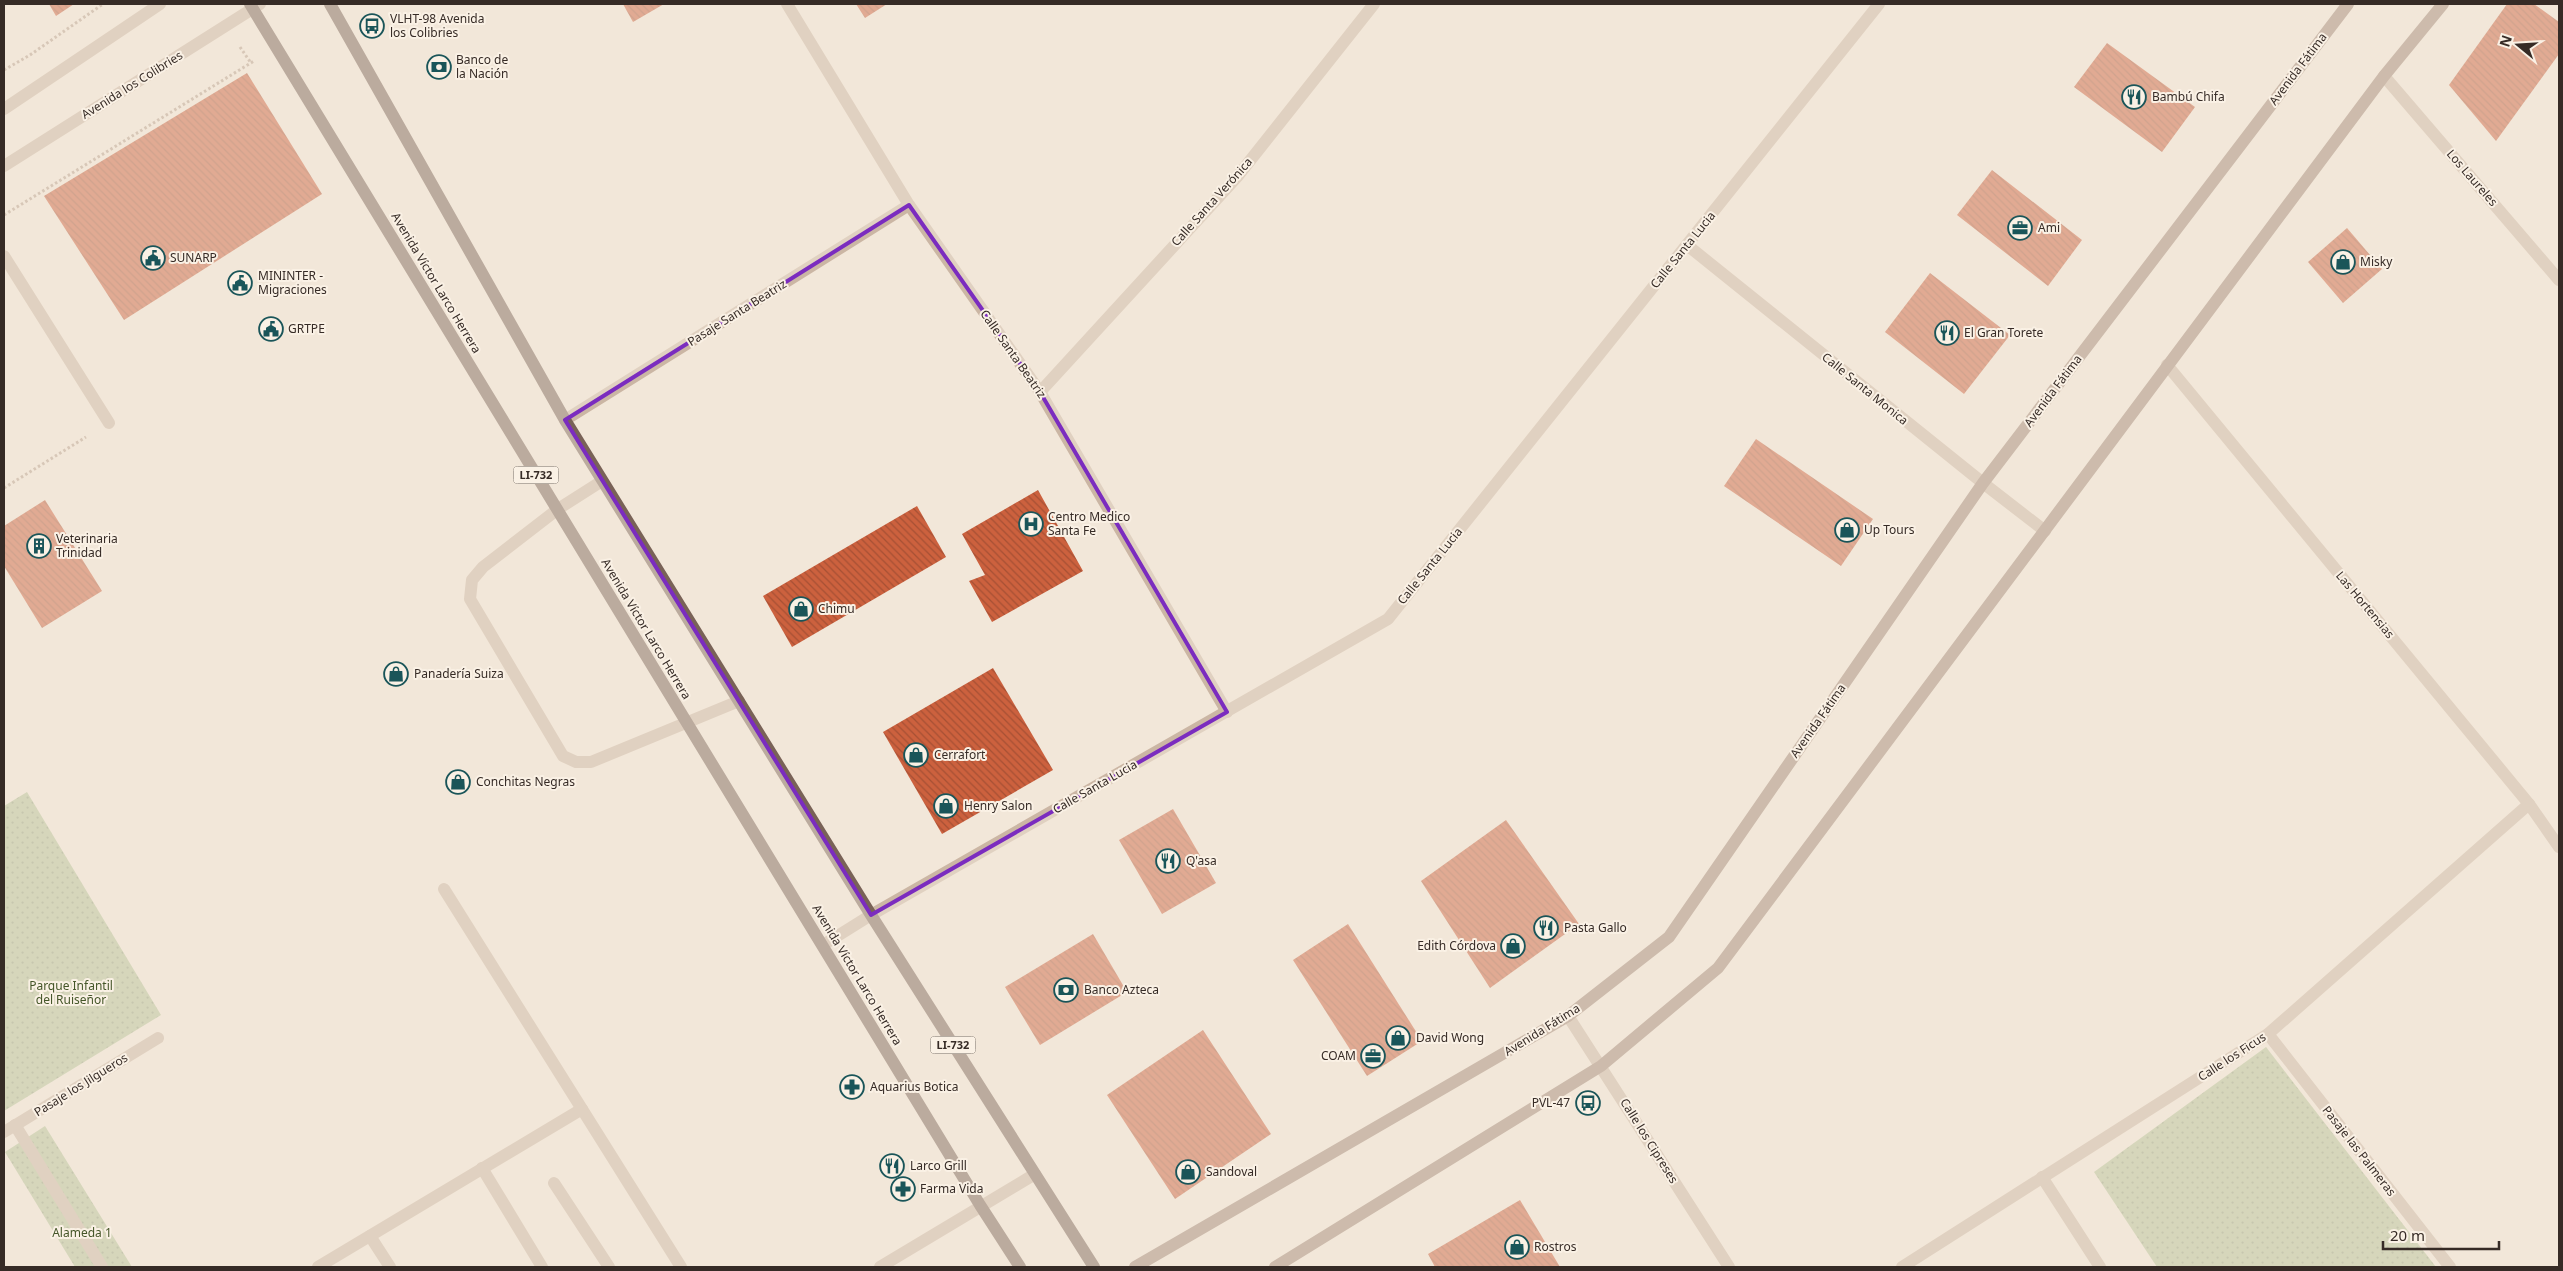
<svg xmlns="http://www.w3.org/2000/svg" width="2563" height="1271" font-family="'Noto Sans',sans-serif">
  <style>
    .park { fill: url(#park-dots) }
    .building { fill: url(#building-back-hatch) }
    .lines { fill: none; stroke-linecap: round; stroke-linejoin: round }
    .path { stroke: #b7a08f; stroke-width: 3; stroke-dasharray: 2.5 2.5; stroke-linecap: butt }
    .service { stroke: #cbb6a4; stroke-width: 12 }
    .pedestrian { stroke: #cbb6a4; stroke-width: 12 }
    .minor { stroke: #cbb6a4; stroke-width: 12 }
    .tertiary { stroke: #cbb6a4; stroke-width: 12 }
    .secondary { stroke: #9f8576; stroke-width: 12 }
    .primary { stroke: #796257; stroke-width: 12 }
    .marked { fill: none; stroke: #7b2cbf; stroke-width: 4; stroke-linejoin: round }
    .labels { text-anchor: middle; stroke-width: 4; stroke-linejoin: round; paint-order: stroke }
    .shield { fill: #faf1e5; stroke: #71665f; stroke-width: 1 }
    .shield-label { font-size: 11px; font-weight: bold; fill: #362b26 }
    .poi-label { font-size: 12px; fill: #362b26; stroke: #faf1e5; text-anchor: start }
    .street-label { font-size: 12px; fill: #362b26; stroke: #faf1e5 }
    .park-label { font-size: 12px; fill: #455629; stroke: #faf1e5 }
  </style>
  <defs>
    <pattern id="park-dots" width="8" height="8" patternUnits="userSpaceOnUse" patternTransform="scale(1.25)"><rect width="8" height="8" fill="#b4c298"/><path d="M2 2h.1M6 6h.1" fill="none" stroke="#939e7c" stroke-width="1.8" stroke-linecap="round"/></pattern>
    <pattern id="building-back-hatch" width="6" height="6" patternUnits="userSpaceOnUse" patternTransform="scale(1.25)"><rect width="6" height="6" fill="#cc613e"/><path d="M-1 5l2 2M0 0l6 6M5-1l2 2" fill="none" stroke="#a65034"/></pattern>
  </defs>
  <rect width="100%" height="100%" fill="#f2e7d9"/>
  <!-- park -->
  <g class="park">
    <path d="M 27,792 L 161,1015 L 4,1111 L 4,806 Z"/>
    <path d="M 2266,1047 L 2436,1267 L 2157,1267 L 2094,1172 Z"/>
    <path d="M 45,1126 L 132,1267 L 75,1267 L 5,1152 Z"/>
  </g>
  <!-- building -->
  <g class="building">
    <path d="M 49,4 L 74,4 L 56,16 Z"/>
    <path d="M 623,4 L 664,4 L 633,22 Z"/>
    <path d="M 856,4 L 887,4 L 865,18 Z"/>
    <path d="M 2507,4 L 2534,4 L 2559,22 L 2559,54 L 2496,141 L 2449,85 Z"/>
    <path d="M 2107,43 L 2195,107 L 2162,152 L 2074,87 Z"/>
    <path d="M 247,73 L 322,194 L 124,320 L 44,196 Z"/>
    <path d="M 1992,170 L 2082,240 L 2048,286 L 1957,215 Z"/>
    <path d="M 2347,228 L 2382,269 L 2343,303 L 2308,262 Z"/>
    <path d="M 1930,273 L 2010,335 L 1964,394 L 1885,332 Z"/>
    <path d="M 1756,439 L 1873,519 L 1841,566 L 1724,486 Z"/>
    <path d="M 1038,490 L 1083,571 L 992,622 L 969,581 L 985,575 L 962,534 Z"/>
    <path d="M 45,500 L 102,591 L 42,628 L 4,566 L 4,526 Z"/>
    <path d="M 917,506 L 946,557 L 792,647 L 763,596 Z"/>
    <path d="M 993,668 L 1053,770 L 942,834 L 883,732 Z"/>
    <path d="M 1173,809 L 1216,883 L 1162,914 L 1119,840 Z"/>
    <path d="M 1506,820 L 1579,924 L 1490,988 L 1421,881 Z"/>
    <path d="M 1348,924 L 1422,1041 L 1367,1076 L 1293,960 Z"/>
    <path d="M 1093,934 L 1127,992 L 1040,1045 L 1005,987 Z"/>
    <path d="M 1203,1030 L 1271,1134 L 1175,1199 L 1107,1095 Z"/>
    <path d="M 1520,1200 L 1560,1267 L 1435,1267 L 1428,1254 Z"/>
  </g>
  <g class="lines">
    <!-- path -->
    <g class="path">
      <path d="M 240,47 L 251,63"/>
      <path d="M 4,70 L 30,55 L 103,4"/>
      <path d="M 4,215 L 254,61"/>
      <path d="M 4,488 L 86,437"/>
    </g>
    <!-- service -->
    <g class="service">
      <path d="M 4,256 L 109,423"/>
      <path d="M 602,481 L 558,509 L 483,567 L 472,580 L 470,599 L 563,756 L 576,762 L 591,762 L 739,701"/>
    </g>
    <!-- pedestrian -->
    <g class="pedestrian">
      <path d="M 565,420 L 909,205"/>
      <path d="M 444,889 L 681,1267"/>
      <path d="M 15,1125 L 102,1267"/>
      <path d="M 482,1168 L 542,1267"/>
      <path d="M 370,1236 L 390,1267"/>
      <path d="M 318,1267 L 582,1109"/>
    </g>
    <!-- minor -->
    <g class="minor">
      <path d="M 787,4 L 909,205 L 1040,392 L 1227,712"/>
      <path d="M 2384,76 L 2559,280"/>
      <path d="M 1687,245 L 1983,483 L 2045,531"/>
      <path d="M 2167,365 L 2529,804 L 2559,847"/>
      <path d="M 1040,392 L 1237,177 L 1374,4"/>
      <path d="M 823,945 L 871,915 L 1388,619 L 1879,4"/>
      <path d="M 1568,1016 L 1729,1267"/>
      <path d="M 2268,1034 L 2450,1267"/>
      <path d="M 4,1132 L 158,1038"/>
      <path d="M 2042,1177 L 2100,1267"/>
      <path d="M 554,1183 L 609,1267"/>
      <path d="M 880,1267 L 1035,1174"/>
      <path d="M 1902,1267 L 2268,1034 L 2529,804"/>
    </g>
    <!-- tertiary -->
    <g class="tertiary">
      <path d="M 4,109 L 160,4"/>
      <path d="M 4,166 L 260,4"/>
    </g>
    <!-- secondary -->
    <g class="secondary">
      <path d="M 1135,1267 L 1568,1016 L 1669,937 L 1983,483 L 2348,4"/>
      <path d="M 1275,1267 L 1601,1066 L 1718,968 L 2384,76 L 2443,4"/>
    </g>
    <!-- primary -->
    <g class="primary">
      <path d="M 250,4 L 980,1205 L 1020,1267"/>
      <path d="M 330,4 L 565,420 L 871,915 L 1094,1267"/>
    </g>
  </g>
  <!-- marked area -->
  <path d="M0 0H2563V1271H0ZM 909,205 L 1040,392 L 1227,712 L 871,915 L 565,420 Z" fill="#f2e7d9" fill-opacity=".55" fill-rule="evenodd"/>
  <path class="marked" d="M 909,205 L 1040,392 L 1227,712 L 871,915 L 565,420 Z"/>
  <!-- icons -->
  <defs>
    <g id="bus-ring" transform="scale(1.25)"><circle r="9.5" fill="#faf1e5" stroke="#1a5559" stroke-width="1.5"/><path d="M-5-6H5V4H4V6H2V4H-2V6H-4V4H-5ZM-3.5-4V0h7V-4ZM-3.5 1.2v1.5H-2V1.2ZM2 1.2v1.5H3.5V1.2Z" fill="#1a5559"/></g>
    <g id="bank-ring" transform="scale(1.25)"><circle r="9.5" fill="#faf1e5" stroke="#1a5559" stroke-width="1.5"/><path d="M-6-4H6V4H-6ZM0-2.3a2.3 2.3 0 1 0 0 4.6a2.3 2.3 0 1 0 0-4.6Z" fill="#1a5559"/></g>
    <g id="restaurant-ring" transform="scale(1.25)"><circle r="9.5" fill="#faf1e5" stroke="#1a5559" stroke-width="1.5"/><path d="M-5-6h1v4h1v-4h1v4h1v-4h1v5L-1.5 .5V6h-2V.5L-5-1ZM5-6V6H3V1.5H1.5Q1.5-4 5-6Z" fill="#1a5559"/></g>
    <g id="office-ring" transform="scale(1.25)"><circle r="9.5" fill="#faf1e5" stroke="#1a5559" stroke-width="1.5"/><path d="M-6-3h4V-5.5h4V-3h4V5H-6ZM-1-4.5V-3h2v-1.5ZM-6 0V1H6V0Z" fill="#1a5559"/></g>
    <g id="civic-ring" transform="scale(1.25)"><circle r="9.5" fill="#faf1e5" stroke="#1a5559" stroke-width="1.5"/><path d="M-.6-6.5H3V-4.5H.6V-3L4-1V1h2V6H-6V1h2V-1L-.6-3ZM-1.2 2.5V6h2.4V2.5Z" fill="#1a5559"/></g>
    <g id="shop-ring" transform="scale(1.25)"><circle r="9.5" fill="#faf1e5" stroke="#1a5559" stroke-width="1.5"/><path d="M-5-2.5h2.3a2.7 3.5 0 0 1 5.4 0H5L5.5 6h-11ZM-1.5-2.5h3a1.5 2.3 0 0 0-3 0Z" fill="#1a5559"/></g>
    <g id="hospital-ring" transform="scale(1.25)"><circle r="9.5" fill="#faf1e5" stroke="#1a5559" stroke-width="1.5"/><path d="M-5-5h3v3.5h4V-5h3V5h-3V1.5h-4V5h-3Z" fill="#1a5559"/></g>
    <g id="building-ring" transform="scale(1.25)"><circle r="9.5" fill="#faf1e5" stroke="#1a5559" stroke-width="1.5"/><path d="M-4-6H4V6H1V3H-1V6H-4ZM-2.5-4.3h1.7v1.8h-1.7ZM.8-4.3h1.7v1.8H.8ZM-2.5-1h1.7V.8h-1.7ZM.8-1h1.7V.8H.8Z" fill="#1a5559"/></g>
    <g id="pharmacy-ring" transform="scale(1.25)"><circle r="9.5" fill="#faf1e5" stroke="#1a5559" stroke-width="1.5"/><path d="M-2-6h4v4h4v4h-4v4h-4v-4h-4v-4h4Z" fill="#1a5559"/></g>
  </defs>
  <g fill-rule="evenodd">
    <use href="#bus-ring" x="372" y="26"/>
    <use href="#bank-ring" x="439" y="67"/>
    <use href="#restaurant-ring" x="2134" y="97"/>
    <use href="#office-ring" x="2020" y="228"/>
    <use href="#civic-ring" x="153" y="258"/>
    <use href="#shop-ring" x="2343" y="262"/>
    <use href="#civic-ring" x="240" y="283"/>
    <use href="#civic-ring" x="271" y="329"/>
    <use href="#restaurant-ring" x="1947" y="333"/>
    <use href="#hospital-ring" x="1031" y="524"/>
    <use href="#shop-ring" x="1847" y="530"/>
    <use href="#building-ring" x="39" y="546"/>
    <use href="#shop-ring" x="801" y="609"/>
    <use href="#shop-ring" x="396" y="674"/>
    <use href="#shop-ring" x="916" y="755"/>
    <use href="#shop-ring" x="458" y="782"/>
    <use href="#shop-ring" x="946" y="806"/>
    <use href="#restaurant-ring" x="1168" y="861"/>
    <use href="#restaurant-ring" x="1546" y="928"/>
    <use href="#shop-ring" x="1513" y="946"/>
    <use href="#bank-ring" x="1066" y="990"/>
    <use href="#shop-ring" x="1398" y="1038"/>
    <use href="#office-ring" x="1373" y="1056"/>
    <use href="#pharmacy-ring" x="852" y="1087"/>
    <use href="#bus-ring" x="1588" y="1103"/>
    <use href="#restaurant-ring" x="892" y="1166"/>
    <use href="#shop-ring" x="1188" y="1172"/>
    <use href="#pharmacy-ring" x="903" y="1189"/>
    <use href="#shop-ring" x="1517" y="1247"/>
  </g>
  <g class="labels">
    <!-- shield labels -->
    <g class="shield">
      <rect x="513.5" y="466.5" width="45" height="17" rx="4"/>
      <rect x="930.5" y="1036.5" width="45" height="17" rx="4"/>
    </g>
    <g class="shield-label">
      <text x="536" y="479">LI-732</text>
      <text x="953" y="1049">LI-732</text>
    </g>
    <!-- poi labels -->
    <g class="poi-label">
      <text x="390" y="23">VLHT-98 Avenida<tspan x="390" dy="14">los Colibries</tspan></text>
      <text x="456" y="64">Banco de<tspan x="456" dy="14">la Nación</tspan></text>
      <text x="2152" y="101">Bambú Chifa</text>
      <text x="2038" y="232">Ami</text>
      <text x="170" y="262">SUNARP</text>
      <text x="2360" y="266">Misky</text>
      <text x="258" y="280">MININTER -<tspan x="258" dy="14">Migraciones</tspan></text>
      <text x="288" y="333">GRTPE</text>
      <text x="1964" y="337">El Gran Torete</text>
      <text x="1048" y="521">Centro Medico<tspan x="1048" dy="14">Santa Fe</tspan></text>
      <text x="1864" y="534">Up Tours</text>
      <text x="56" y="543">Veterinaria<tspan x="56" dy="14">Trinidad</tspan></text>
      <text x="818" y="613">Chimu</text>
      <text x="414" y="678">Panadería Suiza</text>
      <text x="934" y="759">Cerrafort</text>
      <text x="476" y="786">Conchitas Negras</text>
      <text x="964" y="810">Henry Salon</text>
      <text x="1186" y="865">Q'asa</text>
      <text x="1564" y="932">Pasta Gallo</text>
      <text x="1496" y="950" text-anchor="end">Edith Córdova</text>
      <text x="1084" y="994">Banco Azteca</text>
      <text x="1416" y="1042">David Wong</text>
      <text x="1356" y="1060" text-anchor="end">COAM</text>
      <text x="870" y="1091">Aquarius Botica</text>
      <text x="1570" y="1107" text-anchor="end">PVL-47</text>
      <text x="910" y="1170">Larco Grill</text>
      <text x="1206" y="1176">Sandoval</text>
      <text x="920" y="1193">Farma Vida</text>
      <text x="1534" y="1251">Rostros</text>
    </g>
    <!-- street labels -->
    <g class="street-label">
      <text transform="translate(2298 69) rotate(-53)" y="4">Avenida Fátima</text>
      <text transform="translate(132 85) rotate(-32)" y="4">Avenida los Colibries</text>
      <text transform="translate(2472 178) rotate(49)" y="4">Los Laureles</text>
      <text transform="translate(1212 202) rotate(-48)" y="4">Calle Santa Verónica</text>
      <text transform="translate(1683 250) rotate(-51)" y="4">Calle Santa Lucia</text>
      <text transform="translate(436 283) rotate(59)" y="4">Avenida Víctor Larco Herrera</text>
      <text transform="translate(737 313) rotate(-32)" y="4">Pasaje Santa Beatriz</text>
      <text transform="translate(1013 354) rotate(55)" y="4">Calle Santa Beatriz</text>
      <text transform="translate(1865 389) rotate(39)" y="4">Calle Santa Monica</text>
      <text transform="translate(2053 391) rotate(-53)" y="4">Avenida Fátima</text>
      <text transform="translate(1430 566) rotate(-51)" y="4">Calle Santa Lucia</text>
      <text transform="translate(2365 605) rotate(50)" y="4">Las Hortensias</text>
      <text transform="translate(646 629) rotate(59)" y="4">Avenida Víctor Larco Herrera</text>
      <text transform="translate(1818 721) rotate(-55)" y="4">Avenida Fátima</text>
      <text transform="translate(1095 787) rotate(-30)" y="4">Calle Santa Lucia</text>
      <text transform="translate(857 975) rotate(59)" y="4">Avenida Víctor Larco Herrera</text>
      <text transform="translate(1542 1030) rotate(-32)" y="4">Avenida Fátima</text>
      <text transform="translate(2232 1057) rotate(-33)" y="4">Calle los Ficus</text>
      <text transform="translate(81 1085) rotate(-32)" y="4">Pasaje los Jilgueros</text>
      <text transform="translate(1649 1141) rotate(58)" y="4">Calle los Cipreses</text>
      <text transform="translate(2359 1151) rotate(52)" y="4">Pasaje las Palmeras</text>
    </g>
    <!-- park labels -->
    <g class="park-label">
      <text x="71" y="990">Parque Infantil<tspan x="71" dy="14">del Ruiseñor</tspan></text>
      <text x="82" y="1237">Alameda 1</text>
    </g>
  </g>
  <!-- border -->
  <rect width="2563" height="1271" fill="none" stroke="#362b26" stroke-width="10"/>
  <!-- north arrow -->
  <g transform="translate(2518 45) rotate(288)" stroke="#faf1e5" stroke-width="4" paint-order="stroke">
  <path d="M0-4L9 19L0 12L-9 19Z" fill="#362b26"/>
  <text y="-8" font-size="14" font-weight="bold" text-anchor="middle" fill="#362b26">N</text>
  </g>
  <!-- scale -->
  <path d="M2383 1241v8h116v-8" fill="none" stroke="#362b26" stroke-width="2.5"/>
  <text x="2390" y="1241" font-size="15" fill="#362b26" stroke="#faf1e5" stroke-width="4" paint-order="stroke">20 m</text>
</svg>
